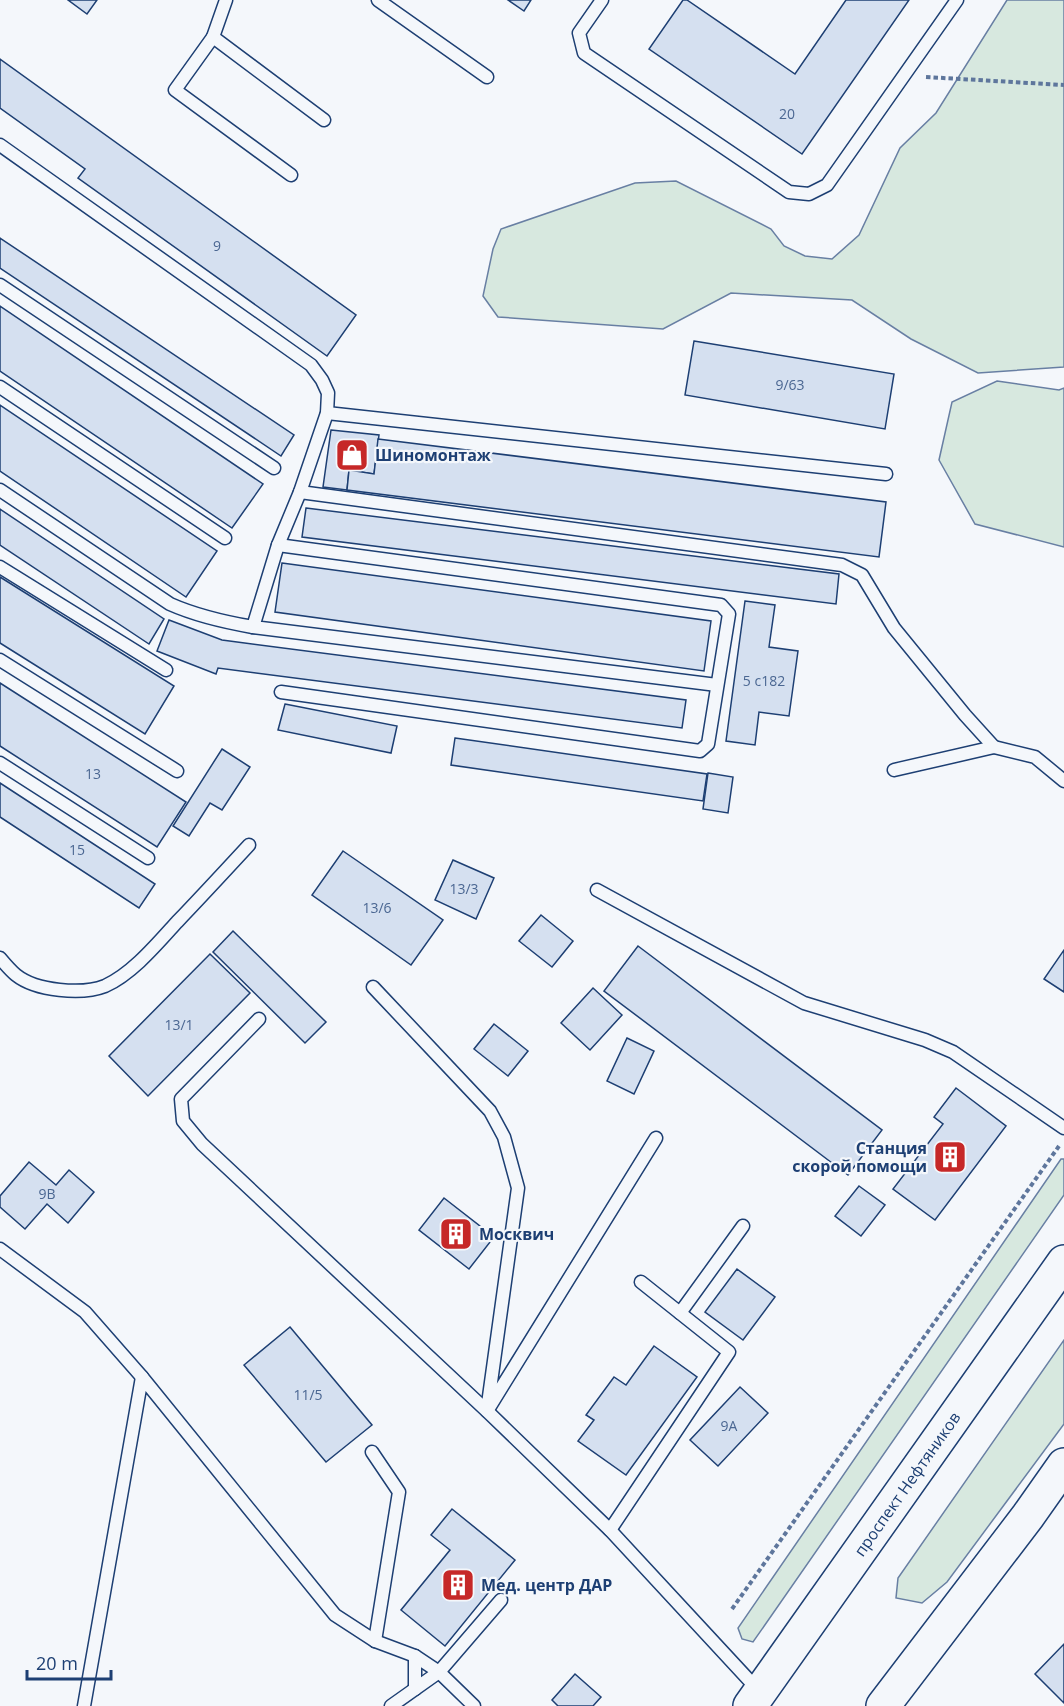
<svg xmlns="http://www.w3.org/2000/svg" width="1064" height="1706" font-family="'Open Sans',sans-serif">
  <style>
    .green { fill: #d7e8df; stroke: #687fa3; stroke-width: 1.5 }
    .building { fill: #d5e0f0; stroke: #1d3f73; stroke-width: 1.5 }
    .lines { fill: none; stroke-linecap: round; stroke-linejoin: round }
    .lane-casing { stroke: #1d3f73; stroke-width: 15 }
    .secondary-casing { stroke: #1d3f73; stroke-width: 36 }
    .path { stroke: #5e769c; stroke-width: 4; stroke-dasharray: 4.5 3; stroke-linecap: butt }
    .lane { stroke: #f4f7fb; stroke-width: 12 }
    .secondary { stroke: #f4f7fb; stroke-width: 33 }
    .labels { text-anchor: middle; stroke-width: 4.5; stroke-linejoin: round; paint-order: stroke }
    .number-label { font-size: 14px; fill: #4b6792 }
    .poi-label { font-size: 16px; font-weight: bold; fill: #1d3f73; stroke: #f4f7fb; text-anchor: start }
    .street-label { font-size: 16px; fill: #1d3f73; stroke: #f4f7fb }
  </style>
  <rect width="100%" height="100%" fill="#f4f7fb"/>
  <!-- green -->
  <g class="green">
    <path d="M 1007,0 L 1064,0 L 1064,367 L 978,373 L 911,339 L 852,300 L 731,293 L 663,329 L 498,317 L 483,296 L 493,249 L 501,229 L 635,183 L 676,181 L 771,229 L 784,246 L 805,256 L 832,259 L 859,235 L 900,148 L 936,113 Z"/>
    <path d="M 997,381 L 1059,390 L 1064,388 L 1064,547 L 975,524 L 939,460 L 952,402 Z"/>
    <path d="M 1061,1159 L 1064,1159 L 1064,1195 L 753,1642 L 742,1639 L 738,1628 Z"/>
    <path d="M 1064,1340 L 1064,1424 L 947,1582 L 922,1603 L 896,1598 L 898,1578 Z"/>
  </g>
  <!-- building -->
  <g class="building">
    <path d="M 68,0 L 97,0 L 87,14 Z"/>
    <path d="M 508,0 L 531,0 L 524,11 Z"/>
    <path d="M 683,0 L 687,0 L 795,74 L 846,0 L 909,0 L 802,154 L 649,49 Z"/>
    <path d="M 0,59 L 356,315 L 327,356 L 78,178 L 85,169 L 0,108 Z"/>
    <path d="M 0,238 L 294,435 L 281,456 L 0,268 Z"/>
    <path d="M 0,306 L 263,484 L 232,528 L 0,371 Z"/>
    <path d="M 694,341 L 894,374 L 885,429 L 685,395 Z"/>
    <path d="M 0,405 L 217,551 L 186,597 L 0,471 Z"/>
    <path d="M 331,430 L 379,435 L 374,474 L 349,470 L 347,490 L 323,487 Z"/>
    <path d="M 378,439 L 886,502 L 879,557 L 347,490 L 349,470 L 374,474 Z"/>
    <path d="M 306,508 L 839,574 L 836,604 L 302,537 Z"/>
    <path d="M 0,509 L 164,619 L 149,644 L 0,545 Z"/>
    <path d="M 282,563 L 711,621 L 704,671 L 275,612 Z"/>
    <path d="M 0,577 L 174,686 L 145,734 L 0,643 Z"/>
    <path d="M 745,601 L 775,605 L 769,647 L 798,651 L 789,716 L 759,712 L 755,745 L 726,741 Z"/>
    <path d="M 169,620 L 222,640 L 686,700 L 682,728 L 218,668 L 216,674 L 157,651 Z"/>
    <path d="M 0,683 L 186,802 L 157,847 L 0,746 Z"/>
    <path d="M 285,704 L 397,726 L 391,753 L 278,730 Z"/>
    <path d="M 455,738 L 707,774 L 703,801 L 451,765 Z"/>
    <path d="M 222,749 L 250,767 L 222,810 L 210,803 L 189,836 L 173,826 Z"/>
    <path d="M 708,773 L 733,777 L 728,813 L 703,809 Z"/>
    <path d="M 0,783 L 155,884 L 139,908 L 0,817 Z"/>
    <path d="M 343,851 L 443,920 L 411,965 L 312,895 Z"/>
    <path d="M 453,860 L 494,878 L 476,919 L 435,900 Z"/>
    <path d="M 541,915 L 573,941 L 552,967 L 519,941 Z"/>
    <path d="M 233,931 L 326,1022 L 305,1043 L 213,952 Z"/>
    <path d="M 638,946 L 882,1130 L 848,1175 L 604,991 Z"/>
    <path d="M 1064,950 L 1064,992 L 1044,979 Z"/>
    <path d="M 210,954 L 250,993 L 148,1096 L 109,1056 Z"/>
    <path d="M 593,988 L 622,1015 L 590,1050 L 561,1023 Z"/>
    <path d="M 494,1024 L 528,1051 L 508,1076 L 474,1049 Z"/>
    <path d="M 627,1038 L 654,1051 L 634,1094 L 607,1081 Z"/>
    <path d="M 956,1088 L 1006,1126 L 935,1220 L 893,1189 L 943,1124 L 934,1117 Z"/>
    <path d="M 29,1162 L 56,1185 L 69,1170 L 94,1192 L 68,1223 L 47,1204 L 25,1229 L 0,1207 L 0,1196 Z"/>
    <path d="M 859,1186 L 885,1205 L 861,1236 L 835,1216 Z"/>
    <path d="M 444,1198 L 494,1237 L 469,1269 L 419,1230 Z"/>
    <path d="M 737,1269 L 775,1297 L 743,1340 L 705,1312 Z"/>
    <path d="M 290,1327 L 372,1425 L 326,1462 L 244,1365 Z"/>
    <path d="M 654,1346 L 697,1377 L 626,1475 L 578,1441 L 594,1420 L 586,1415 L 614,1377 L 626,1385 Z"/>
    <path d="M 740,1387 L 768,1413 L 718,1466 L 690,1440 Z"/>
    <path d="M 452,1509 L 515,1560 L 445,1646 L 401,1610 L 450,1550 L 431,1535 Z"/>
    <path d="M 1064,1644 L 1064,1703 L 1035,1674 Z"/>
    <path d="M 575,1674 L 601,1697 L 593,1706 L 558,1706 L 552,1700 Z"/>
  </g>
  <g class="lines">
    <!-- lane casing -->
    <g class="lane-casing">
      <g id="lane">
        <path d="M 226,0 L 213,37 L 324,120"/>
        <path d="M 378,0 L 487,77"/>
        <path d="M 602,0 L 579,33 L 584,53 L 789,192 L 809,194 L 827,185 L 957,0"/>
        <path d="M 213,37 L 175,90 L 291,175"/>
        <path d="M 0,145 L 311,365 L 322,380 L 328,393 L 327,413 L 300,492 L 278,545 L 253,627 L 717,685"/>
        <path d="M 0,285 L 274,468"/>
        <path d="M 0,387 L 225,538"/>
        <path d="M 327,413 L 886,474"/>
        <path d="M 0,490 L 170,604 C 197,616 224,622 253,627"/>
        <path d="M 300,492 L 842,565 L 862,575 L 894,628 L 965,715 L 994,747"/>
        <path d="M 278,545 L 721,605 L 729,614 L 708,744 L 700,751 L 281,692"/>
        <path d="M 0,567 L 166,670"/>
        <path d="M 0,660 L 177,771"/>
        <path d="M 0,763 L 148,858"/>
        <path d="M 894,770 L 994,747 L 1035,757 L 1064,781"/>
        <path d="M 597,890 L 804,1003 L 925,1040 L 953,1052 L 1064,1128"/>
        <path d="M 0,958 C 5,964 10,970 16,975 C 36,991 82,995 105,986 C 132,974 157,944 177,922 C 201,897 225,871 249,845"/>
        <path d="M 373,987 L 490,1111 L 504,1137 L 518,1188 L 487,1411 L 656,1138"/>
        <path d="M 259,1019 L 181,1099 L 183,1121 L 202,1144 L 487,1411 L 610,1530 L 759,1691"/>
        <path d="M 0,1249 L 85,1312 L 142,1377"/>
        <path d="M 680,1313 L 743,1226"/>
        <path d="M 372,1452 L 399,1492 L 375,1641"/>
        <path d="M 610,1530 L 729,1352 L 641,1282"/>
        <path d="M 415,1689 L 415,1656"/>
        <path d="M 84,1706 L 142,1377 L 335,1615 L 375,1641 L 415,1656 L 439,1672 L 474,1706"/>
        <path d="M 391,1706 L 439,1672 L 501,1600"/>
      </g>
    </g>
    <!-- secondary casing -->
    <g class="secondary-casing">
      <g id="secondary">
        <path d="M 750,1706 L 1064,1262"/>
        <path d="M 883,1706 L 1028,1516 L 1064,1465"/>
      </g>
    </g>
    <!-- path -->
    <g class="path">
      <path d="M 926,77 L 1064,85"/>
      <path d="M 732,1609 L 1059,1146"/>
    </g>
    <!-- lane -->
    <use href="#lane" class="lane"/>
    <!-- secondary -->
    <use href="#secondary" class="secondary"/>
  </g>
  <!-- icons -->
  <defs>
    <g id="shop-square" transform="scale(1.725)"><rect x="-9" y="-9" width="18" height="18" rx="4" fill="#c62828" stroke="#f4f7fb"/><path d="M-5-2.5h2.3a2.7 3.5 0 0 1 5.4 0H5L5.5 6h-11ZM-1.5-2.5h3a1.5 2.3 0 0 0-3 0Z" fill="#fff"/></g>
    <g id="building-square" transform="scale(1.725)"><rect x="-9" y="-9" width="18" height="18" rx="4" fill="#c62828" stroke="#f4f7fb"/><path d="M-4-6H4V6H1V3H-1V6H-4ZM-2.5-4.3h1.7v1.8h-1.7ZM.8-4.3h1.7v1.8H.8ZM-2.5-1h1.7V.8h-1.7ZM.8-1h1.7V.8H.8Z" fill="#fff"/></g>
  </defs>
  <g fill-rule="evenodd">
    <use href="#shop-square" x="352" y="455"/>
    <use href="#building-square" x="950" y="1157"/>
    <use href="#building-square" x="456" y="1234"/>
    <use href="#building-square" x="458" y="1585"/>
  </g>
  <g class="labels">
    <!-- number labels -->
    <g class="number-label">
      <text x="787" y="119">20</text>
      <text x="217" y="251">9</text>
      <text x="790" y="390">9/63</text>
      <text x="764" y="686">5 с182</text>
      <text x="93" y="779">13</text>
      <text x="77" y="855">15</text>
      <text x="464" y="894">13/3</text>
      <text x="377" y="913">13/6</text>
      <text x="179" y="1030">13/1</text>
      <text x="47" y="1199">9В</text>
      <text x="308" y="1400">11/5</text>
      <text x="729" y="1431">9А</text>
    </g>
    <!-- poi labels -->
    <g class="poi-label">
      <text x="375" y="461">Шиномонтаж</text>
      <text x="927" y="1154" text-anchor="end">Станция<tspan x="927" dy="18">скорой помощи</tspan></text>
      <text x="479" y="1240">Москвич</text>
      <text x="481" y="1591">Мед. центр ДАР</text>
    </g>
    <!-- street labels -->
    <g class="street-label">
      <text transform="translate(907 1484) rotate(-55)" y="6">проспект Нефтяников</text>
    </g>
  </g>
  <!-- scale -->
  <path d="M27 1670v9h84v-9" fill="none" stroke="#1d3f73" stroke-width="3"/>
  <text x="36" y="1670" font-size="18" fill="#1d3f73" stroke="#f4f7fb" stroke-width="4.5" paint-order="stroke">20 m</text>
</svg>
